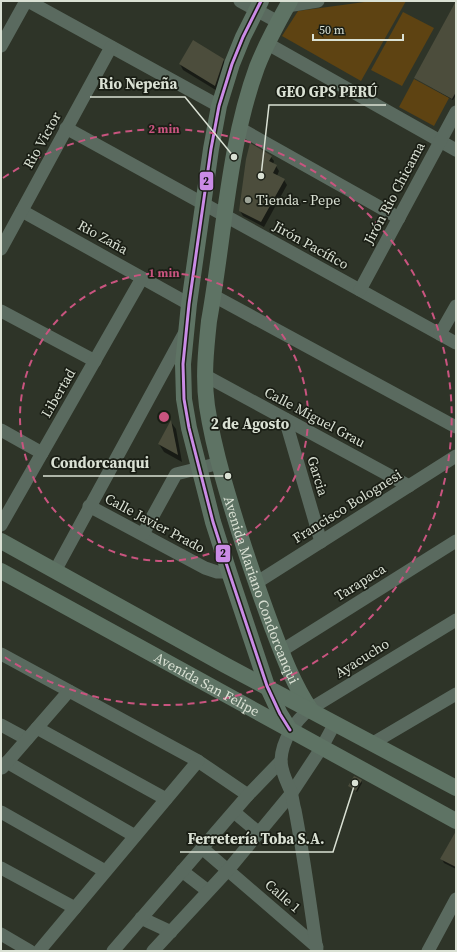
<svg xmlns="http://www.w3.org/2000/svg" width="457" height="952" font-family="'Source Serif 4',serif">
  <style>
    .green { fill: #5e4312 }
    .shadow { fill: #0007 }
    .building { fill: #4c4d3c }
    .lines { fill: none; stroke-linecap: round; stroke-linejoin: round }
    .minor { stroke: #5a6a5f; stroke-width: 13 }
    .major { stroke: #5e7364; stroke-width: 16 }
    .bus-1-casing { stroke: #1a1e15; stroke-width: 6 }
    .bus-1 { stroke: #ca8be6; stroke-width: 3 }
    .ring { fill: none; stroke: #c9547f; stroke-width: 2; stroke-dasharray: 7 5 }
    .poi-dot { fill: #9ea498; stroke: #1a1e15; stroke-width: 1.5 }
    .labels { text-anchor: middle; stroke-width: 3.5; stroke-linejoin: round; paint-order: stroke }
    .street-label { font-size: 14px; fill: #dae1d4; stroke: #1a1e15 }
    .poi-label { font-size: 14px; fill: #dae1d4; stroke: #1a1e15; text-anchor: start }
    .neighbourhood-label { font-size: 15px; font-weight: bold; fill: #dae1d4; stroke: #1a1e15 }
    .centre { fill: #c9547f; stroke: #1a1e15; stroke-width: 2 }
    .ring-label { font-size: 12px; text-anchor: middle; font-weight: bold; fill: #c9547f; stroke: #1a1e15; stroke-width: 3.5; stroke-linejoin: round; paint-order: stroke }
    .leader { fill: none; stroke: #dae1d4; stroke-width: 1.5 }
    .callout-dot { fill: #dae1d4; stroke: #1a1e15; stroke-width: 1.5 }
    .callout-label { font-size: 15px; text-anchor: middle; font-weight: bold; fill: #dae1d4; stroke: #1a1e15; stroke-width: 3.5; stroke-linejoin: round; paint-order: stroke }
    .line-badge { stroke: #1a1e15; stroke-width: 1.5 }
    .pale-badge-label { font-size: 11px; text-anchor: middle; font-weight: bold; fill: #111 }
  </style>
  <rect width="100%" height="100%" fill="#2e3428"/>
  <!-- green -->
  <g class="green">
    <path d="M 372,1 L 406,1 L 361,81 L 282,36 L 298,11 Z"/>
    <path d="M 403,12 L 434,28 L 402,86 L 371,70 Z"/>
    <path d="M 414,79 L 449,98 L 434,126 L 399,107 Z"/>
  </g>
  <!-- shadow -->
  <g class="shadow">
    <path d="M 456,3 L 456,95 L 453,100 L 415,78 Z"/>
    <path d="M 223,60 L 227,66 L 219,92 L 183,70 L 180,64 Z"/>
    <path d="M 271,157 L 274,161 L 273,164 L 276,166 L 279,171 L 277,176 L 284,180 L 287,185 L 264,227 L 243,216 L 240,211 Z"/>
    <path d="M 171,422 L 176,429 L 182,462 L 164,452 L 159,444 Z"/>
    <path d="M 361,781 L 362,783 L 357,792 L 349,786 Z"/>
    <path d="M 456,835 L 456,869 L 444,863 L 442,859 Z"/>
  </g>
  <!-- building -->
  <g class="building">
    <path d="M 456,1 L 456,92 L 452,99 L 414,78 Z"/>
    <path d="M 193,40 L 224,59 L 215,86 L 179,64 Z"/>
    <path d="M 250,143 L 272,156 L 269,161 L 277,165 L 273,173 L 285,179 L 261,222 L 239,211 L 246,159 Z"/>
    <path d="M 171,420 L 178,455 L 158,444 Z"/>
    <path d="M 354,776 L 362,780 L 356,791 L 348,786 Z"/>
    <path d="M 456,831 L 456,867 L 440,859 Z"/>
  </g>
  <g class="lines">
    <!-- minor -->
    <g class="minor">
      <path d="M 28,1 L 219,106"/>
      <path d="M 240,1 L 278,22"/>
      <path d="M 287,6 L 318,1"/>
      <path d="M 268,44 L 456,150"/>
      <path d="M 1,46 L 26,1"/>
      <path d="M 66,128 L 456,343"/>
      <path d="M 239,128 L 399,218"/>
      <path d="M 22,211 L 189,304"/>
      <path d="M 1,249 L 111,47"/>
      <path d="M 360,290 L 456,112"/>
      <path d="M 214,296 L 456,427"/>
      <path d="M 1,311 L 95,361"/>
      <path d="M 440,334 L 456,306"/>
      <path d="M 206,376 L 409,486"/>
      <path d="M 285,419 L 321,542"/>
      <path d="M 1,430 L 42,453"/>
      <path d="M 89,506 L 205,568 L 217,572 L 229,572"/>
      <path d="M 1,525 L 142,278"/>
      <path d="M 143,534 L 176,474 L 220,463"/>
      <path d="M 55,571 L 185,332"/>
      <path d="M 256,583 L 456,456"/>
      <path d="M 281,651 L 456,541"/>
      <path d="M 1,654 L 198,761 L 248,795"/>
      <path d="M 1,725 L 27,739"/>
      <path d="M 37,728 L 166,799"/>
      <path d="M 373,743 L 456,694"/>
      <path d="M 7,762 L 135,836"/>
      <path d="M 2,768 L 69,691"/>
      <path d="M 1,812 L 105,871"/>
      <path d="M 234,812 L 259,833"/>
      <path d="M 202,848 L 317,947"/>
      <path d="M 1,868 L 75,908"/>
      <path d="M 182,871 L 208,891"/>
      <path d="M 141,918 L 171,932"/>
      <path d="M 1,934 L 30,951"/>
      <path d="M 39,951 L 198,761"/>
      <path d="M 113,951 L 248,795 L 281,761"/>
      <path d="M 153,951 L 228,870 L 291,794 L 322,747 L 335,723"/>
      <path d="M 317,951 C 310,904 304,857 295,810 C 293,804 293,798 291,792 C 287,782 281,772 281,760 C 282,740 295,721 310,709 L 456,620"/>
      <path d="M 428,951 L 456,899"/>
    </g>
    <!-- major -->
    <g class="major">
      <path d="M 261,1 L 243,37 L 232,64 L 219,106 L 211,149 L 189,304 L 183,364 L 184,399 L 189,428 L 213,522 L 229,572 L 267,686 L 280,714 L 290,730"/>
      <path id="s1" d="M 290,1 C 278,22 266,44 257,67 C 228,146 224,238 209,321 C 206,349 203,378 207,406 C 214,452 230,503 244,547 C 253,574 262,600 272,627 C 283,656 293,683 310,709"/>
      <path d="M 1,541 L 225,665 L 456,788"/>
      <path id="s2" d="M 1,571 L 456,821"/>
    </g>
    <!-- bus-1 casing -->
    <g class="bus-1-casing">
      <path id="bus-1" d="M 261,1 L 243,37 L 232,64 L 219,106 L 211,149 L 189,304 L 183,364 L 184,399 L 189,428 L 213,522 L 229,572 L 267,686 L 280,714 L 290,730"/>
    </g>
    <!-- bus-1 -->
    <use href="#bus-1" class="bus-1"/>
  </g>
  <!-- distance rings -->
  <g class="ring">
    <circle cx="164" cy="417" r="144"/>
    <path d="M3 178A288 288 0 1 1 3 656"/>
  </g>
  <!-- markers -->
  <circle class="poi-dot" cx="248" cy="200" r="4"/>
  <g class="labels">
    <!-- street labels -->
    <g class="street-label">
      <text transform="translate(42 140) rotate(-61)" y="5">Rio Victor</text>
      <text transform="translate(394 193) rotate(-62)" y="5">Jirón Rio Chicama</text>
      <text transform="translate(103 237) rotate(29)" y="5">Rio Zaña</text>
      <text transform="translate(311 245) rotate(29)" y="5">Jirón Pacífico</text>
      <text transform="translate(58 393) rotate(-60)" y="5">Libertad</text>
      <text transform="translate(315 417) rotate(28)" y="5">Calle Miguel Grau</text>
      <text transform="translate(318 476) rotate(73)" y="5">Garcia</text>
      <text transform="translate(347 506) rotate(-32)" y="5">Francisco Bolognesi</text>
      <text transform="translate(155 523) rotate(28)" y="5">Calle Javier Prado</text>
      <text transform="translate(360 582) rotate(-32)" y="5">Tarapaca</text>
      <text dy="5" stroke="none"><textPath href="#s1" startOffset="610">Avenida Mariano Condorcanqui</textPath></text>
      <text transform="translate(362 658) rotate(-32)" y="5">Ayacucho</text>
      <text dy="5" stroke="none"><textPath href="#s2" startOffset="235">Avenida San Felipe</textPath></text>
      <text transform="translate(283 896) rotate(41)" y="5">Calle 1</text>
    </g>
    <!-- poi labels -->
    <g class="poi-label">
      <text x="256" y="205">Tienda - Pepe</text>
    </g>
    <!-- neighbourhood labels -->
    <g class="neighbourhood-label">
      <text x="250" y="429">2 de Agosto</text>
    </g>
  </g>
  <circle cx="164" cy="417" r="6" class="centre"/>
  <g class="ring-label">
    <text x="164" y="133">2 min</text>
    <text x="164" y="277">1 min</text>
  </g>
  <!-- callouts -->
  <path class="leader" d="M234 157L185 97H90M261 176L269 105H386M228 476L157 476H43M355 783L333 852H180"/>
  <g class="callout-dot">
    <circle cx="234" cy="157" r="4"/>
    <circle cx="261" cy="176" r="4"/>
    <circle cx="228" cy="476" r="4"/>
    <circle cx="355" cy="783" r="4"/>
  </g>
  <g class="callout-label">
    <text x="138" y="89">Rio Nepeña</text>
    <text x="327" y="97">GEO GPS PERÚ</text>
    <text x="100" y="468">Condorcanqui</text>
    <text x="256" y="844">Ferretería Toba S.A.</text>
  </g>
  <g class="line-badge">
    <rect x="199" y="171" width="15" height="20" rx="4" fill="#ca8be6"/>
    <rect x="215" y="544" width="16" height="19" rx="4" fill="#ca8be6"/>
  </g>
  <g class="pale-badge-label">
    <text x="206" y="185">2</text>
    <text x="223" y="557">2</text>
  </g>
  <!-- border -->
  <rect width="457" height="952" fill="none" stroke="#dae1d4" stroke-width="4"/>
  <!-- scale -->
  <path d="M313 34v6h90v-6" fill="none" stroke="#dae1d4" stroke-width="2"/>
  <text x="319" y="34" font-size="12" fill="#dae1d4" stroke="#1a1e15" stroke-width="3" paint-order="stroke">50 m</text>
</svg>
